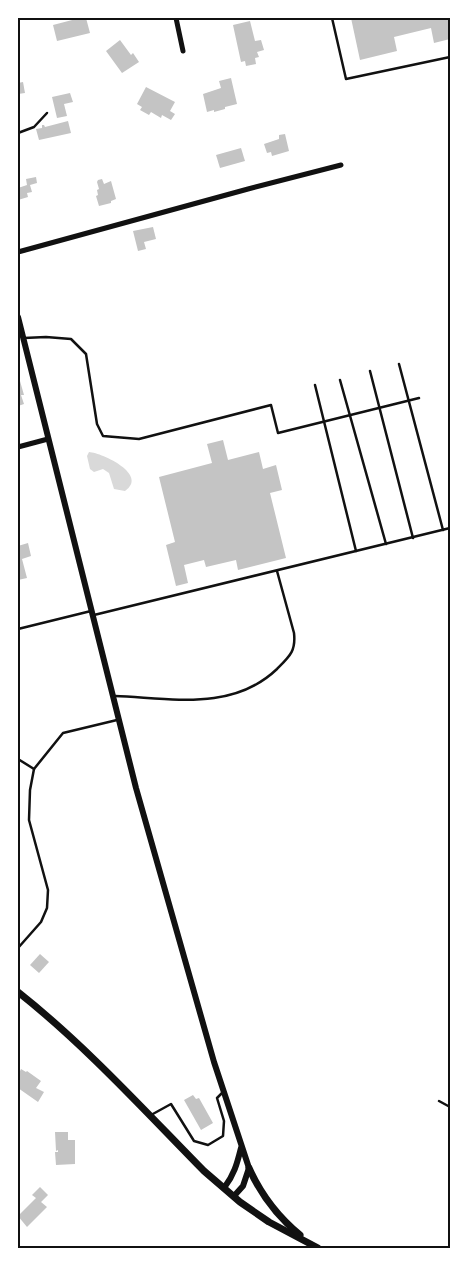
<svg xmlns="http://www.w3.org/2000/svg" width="468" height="1266" font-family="Barlow,sans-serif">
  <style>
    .water { fill: #d9d9d9 }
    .building { fill: #c4c4c4 }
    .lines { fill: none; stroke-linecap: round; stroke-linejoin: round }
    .service { stroke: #111; stroke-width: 2.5 }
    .minor { stroke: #111; stroke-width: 5 }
    .tertiary { stroke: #111; stroke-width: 6 }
    .secondary { stroke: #111; stroke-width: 7 }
    .neatline { fill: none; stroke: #111; stroke-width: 2 }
  </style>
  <rect width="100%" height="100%" fill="#fff"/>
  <!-- water -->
  <path class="water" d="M 89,452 C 103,453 149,475 125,491 L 114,489 L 109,473 L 103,469 L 94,472 L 90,469 L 87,456 Z"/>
  <!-- building -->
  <g class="building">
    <path d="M 75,18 L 86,18 L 90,33 L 57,41 L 53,25 L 76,19 Z"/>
    <path d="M 351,18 L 450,18 L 450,39 L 434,43 L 431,28 L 394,37 L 397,51 L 360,60 Z"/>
    <path d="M 250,21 L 255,41 L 261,40 L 264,50 L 257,52 L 259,57 L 255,58 L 256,64 L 246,66 L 245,61 L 241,62 L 233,25 Z"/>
    <path d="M 120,40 L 131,55 L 133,53 L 139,62 L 122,73 L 106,51 Z"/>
    <path d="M 231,78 L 237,104 L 225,107 L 225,109 L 214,112 L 214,110 L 207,112 L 203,94 L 221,88 L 219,81 Z"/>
    <path d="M 23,82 L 25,93 L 18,94 L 18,83 Z"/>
    <path d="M 146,87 L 175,102 L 170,111 L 175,114 L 171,120 L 162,115 L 161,118 L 151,112 L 149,115 L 140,110 L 142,107 L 137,104 Z"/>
    <path d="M 70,93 L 73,102 L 64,104 L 67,116 L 57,118 L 52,97 Z"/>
    <path d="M 68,121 L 71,133 L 39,140 L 36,129 L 42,128 L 42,125 L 44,125 L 45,127 Z"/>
    <path d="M 285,134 L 289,151 L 272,156 L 271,152 L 267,153 L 264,144 L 279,139 L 279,135 Z"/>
    <path d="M 241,148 L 245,161 L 220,168 L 216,155 Z"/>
    <path d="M 36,177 L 37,183 L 30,185 L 32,192 L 27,193 L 28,197 L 18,200 L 18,188 L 27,185 L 26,179 Z"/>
    <path d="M 102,179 L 104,184 L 111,181 L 116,199 L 111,201 L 111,203 L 99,206 L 96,196 L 98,195 L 97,190 L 99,189 L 97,182 L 98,180 Z"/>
    <path d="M 153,227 L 156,239 L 144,242 L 146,249 L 138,251 L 133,231 Z"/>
    <path d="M 20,381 L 24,395 L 21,395 L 24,404 L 18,406 L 18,382 Z"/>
    <path d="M 223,440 L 228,460 L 259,452 L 263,469 L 276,465 L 282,490 L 270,493 L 286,558 L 238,570 L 236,560 L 206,567 L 204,560 L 184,565 L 188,583 L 176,586 L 166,545 L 175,542 L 159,477 L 212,463 L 207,444 Z"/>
    <path d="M 28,543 L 31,556 L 22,559 L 27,578 L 18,580 L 18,546 Z"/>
    <path d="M 40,954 L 49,962 L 39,973 L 30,965 Z"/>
    <path d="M 21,1069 L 26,1072 L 27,1071 L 41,1081 L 36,1088 L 44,1092 L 38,1102 L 18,1088 L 18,1075 Z"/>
    <path d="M 193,1095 L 196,1099 L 199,1098 L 213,1123 L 201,1130 L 184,1100 Z"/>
    <path d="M 55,1132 L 68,1132 L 68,1140 L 75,1140 L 75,1164 L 56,1165 L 55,1152 L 58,1152 L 58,1150 L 56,1151 Z"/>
    <path d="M 40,1187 L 48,1195 L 41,1202 L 47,1207 L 27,1227 L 18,1216 L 36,1198 L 32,1195 Z"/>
  </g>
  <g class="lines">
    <!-- service -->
    <g class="service">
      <path d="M 332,18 L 346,79 L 450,57"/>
      <path d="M 18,133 L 34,127 L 47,113"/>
      <path d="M 24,338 L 46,337 L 71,339 L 86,354 L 97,424 L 103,436 L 139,439 L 271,405 L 278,433 L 419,398"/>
      <path d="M 399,364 L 443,530"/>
      <path d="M 370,371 L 413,538"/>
      <path d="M 340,380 L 386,544"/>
      <path d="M 315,385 L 356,551"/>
      <path d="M 94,615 L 450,528"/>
      <path d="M 18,629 L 91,611"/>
      <path d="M 115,696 C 170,698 232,712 277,669 C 290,656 296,651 294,633 L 277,571"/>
      <path d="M 18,759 L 34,769"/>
      <path d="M 18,948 L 41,922 L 47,908 L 48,890 L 29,820 L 30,790 L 34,769 L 63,733 L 117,720"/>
      <path d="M 439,1101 L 450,1107"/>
      <path d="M 151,1115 L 171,1104 L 194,1141 L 208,1145 L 223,1136 L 224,1121 L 217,1098 L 222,1093"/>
    </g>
    <!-- minor -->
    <g class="minor">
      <path d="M 176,18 L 183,51"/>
      <path d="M 18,252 L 248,189 L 341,165"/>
      <path d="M 18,447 L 48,439"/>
    </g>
    <!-- tertiary -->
    <g class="tertiary">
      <path d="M 18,317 L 136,788 L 214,1062 L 249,1168 L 243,1186 L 234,1196"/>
      <path d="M 224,1188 C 234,1175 237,1164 241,1148"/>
    </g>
    <!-- secondary -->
    <g class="secondary">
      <path d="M 18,992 C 85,1045 144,1110 204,1171 L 240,1202 L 269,1222 L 318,1248"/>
      <path d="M 249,1168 C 261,1195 277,1216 300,1235"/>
    </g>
  </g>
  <!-- border -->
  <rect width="468" height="1266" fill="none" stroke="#ffffff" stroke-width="38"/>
  <rect x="19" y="19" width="430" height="1228" class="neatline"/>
</svg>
